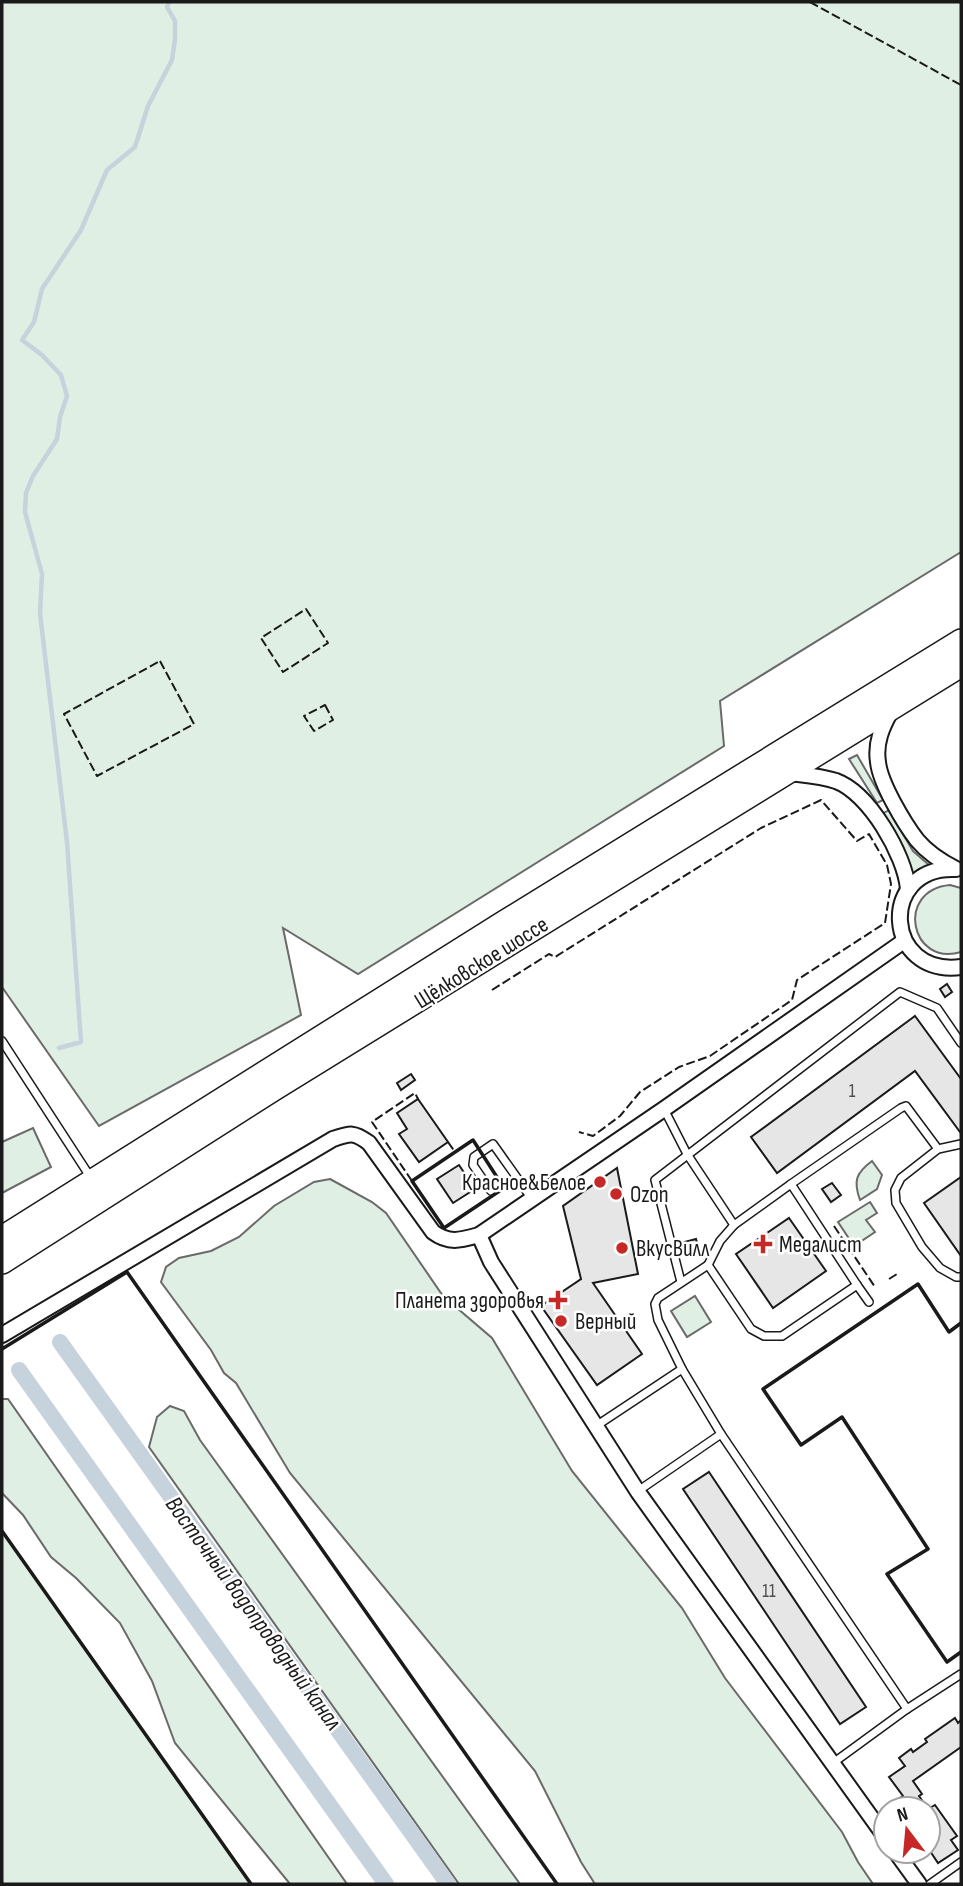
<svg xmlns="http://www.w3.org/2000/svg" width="963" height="1886" font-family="'Sofia Sans Condensed',sans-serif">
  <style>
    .green { fill: #e0efe3; stroke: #6a6a6a; stroke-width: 2 }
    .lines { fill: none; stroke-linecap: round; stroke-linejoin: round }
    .stream { stroke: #c6d2dc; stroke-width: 4.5 }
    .canal { stroke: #c6d2dc; stroke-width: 16 }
    .building { fill: #e6e6e6; stroke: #1a1a1a; stroke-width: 2 }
    .lane-casing { stroke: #1a1a1a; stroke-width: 10 }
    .street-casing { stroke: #1a1a1a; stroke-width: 18 }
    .primary-casing { stroke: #1a1a1a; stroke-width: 26 }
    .lane { stroke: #fff; stroke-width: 7 }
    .street { stroke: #fff; stroke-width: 14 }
    .primary { stroke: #fff; stroke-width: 23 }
    .fence { stroke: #1a1a1a; stroke-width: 2; stroke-dasharray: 9 3.5; stroke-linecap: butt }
    .wall { stroke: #1a1a1a; stroke-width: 3.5 }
    .poi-dot { fill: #c62828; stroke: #fff; stroke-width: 2.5 }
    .labels { text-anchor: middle; stroke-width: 5; stroke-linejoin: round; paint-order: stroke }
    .number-label { font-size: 19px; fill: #4d4d4d }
    .street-label { font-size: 23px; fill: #1a1a1a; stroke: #fff }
    .poi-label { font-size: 23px; fill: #1a1a1a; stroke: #fff; text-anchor: start }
    .water-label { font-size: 24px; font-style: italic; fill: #1a1a1a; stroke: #fff }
  </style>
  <rect width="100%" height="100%" fill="#fff"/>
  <!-- green -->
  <g class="green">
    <path d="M 2,2 L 961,2 L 961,552 L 720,701 L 724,746 L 358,974 L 283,928 L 301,1015 L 99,1126 L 2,987 Z"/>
    <path d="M 857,755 L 883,800 L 877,803 L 849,759 Z"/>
    <path d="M 889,810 L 913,851 L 929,865 L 913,875 L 906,854 L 882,814 Z"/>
    <path d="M 950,885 L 961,888 L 961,952 C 910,967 895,890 950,885 Z"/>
    <path d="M 33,1128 L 51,1167 L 2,1193 L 2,1142 Z"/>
    <path d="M 872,1161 L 882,1175 L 877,1189 L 860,1200 C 853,1181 856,1173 872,1161 Z"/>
    <path d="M 330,1179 L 372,1202 L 386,1213 L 443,1296 L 492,1338 L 572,1471 L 682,1608 L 725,1678 L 842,1832 L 858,1862 L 873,1884 L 595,1884 L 581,1862 L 535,1771 L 290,1473 L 236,1383 L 224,1373 L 211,1350 L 161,1282 L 166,1267 L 179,1258 L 211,1251 L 239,1237 L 274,1206 L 314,1182 Z"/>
    <path d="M 870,1202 L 877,1213 L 866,1220 L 875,1232 L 854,1246 L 838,1222 Z"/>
    <path d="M 695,1296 L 711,1322 L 687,1337 L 671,1311 Z"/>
    <path d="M 2,1399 L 8,1399 L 347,1884 L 290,1884 L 175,1743 L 152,1681 L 120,1623 L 76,1578 L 51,1557 L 23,1515 L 2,1493 Z"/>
    <path d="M 170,1406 L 184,1411 L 200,1440 L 520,1884 L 459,1884 L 149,1447 L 157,1417 Z"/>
    <path d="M 2,1531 L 251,1884 L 2,1884 Z"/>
  </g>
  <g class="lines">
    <!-- stream -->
    <path class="stream" d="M 59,1048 L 81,1042 L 67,842 L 40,613 L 42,574 L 25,512 L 26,493 L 33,476 L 57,439 L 60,417 L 67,396 L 61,375 L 42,355 L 22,340 L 34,322 L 42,289 L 81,230 L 107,170 L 135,147 L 148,106 L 172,60 L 175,39 L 175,21 L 167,7 L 169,2"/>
    <!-- canal -->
    <g class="canal">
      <path d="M 60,1342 L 448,1884"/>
      <path d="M 19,1370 L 386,1884"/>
    </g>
  </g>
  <!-- building -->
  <g class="building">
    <path d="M 947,984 L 952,992 L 945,997 L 940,989 Z"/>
    <path d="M 915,1016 L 961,1079 L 961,1131 L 960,1132 L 915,1071 L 777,1173 L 751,1137 Z"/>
    <path d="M 411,1074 L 415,1080 L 401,1090 L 397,1083 Z"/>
    <path d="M 418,1099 L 448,1142 L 419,1162 L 399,1134 L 407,1129 L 397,1113 Z"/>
    <path d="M 459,1165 L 475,1189 L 453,1203 L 437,1179 Z"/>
    <path d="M 617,1168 L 638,1274 L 593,1283 L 642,1354 L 597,1385 L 541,1306 L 581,1279 L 563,1206 Z"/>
    <path d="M 961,1177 L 961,1256 L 924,1203 Z"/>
    <path d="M 832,1183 L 841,1195 L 831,1202 L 822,1189 Z"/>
    <path d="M 789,1218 L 826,1271 L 773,1308 L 736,1254 Z"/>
    <path d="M 696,1239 L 699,1250 L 685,1254 L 681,1243 Z"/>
    <path d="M 709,1472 L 866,1707 L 840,1724 L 683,1489 Z"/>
    <path d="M 955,1718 L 958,1723 L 961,1720 L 961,1747 L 913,1781 L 922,1794 L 919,1796 L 928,1809 L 901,1809 L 895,1801 L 903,1796 L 889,1777 L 905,1766 L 899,1758 L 911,1749 L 913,1752 L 927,1742 L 925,1739 Z"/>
    <path d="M 935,1805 L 957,1836 L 951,1840 L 958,1850 L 938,1863 L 928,1848 L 928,1809 Z"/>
  </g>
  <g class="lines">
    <!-- lane casing -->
    <g class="lane-casing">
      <g id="lane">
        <path d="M 2,1041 L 91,1178"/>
        <path d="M 664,1109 L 687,1154 L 734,1225"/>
        <path d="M 961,1144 L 938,1149 L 901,1178 L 895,1190 L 896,1203 L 922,1247 L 940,1268 L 956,1277 L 961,1277"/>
        <path d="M 791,1184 L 857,1285 L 782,1336 L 764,1336 L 751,1329 L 708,1265 L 720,1241 L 734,1225 Z"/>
        <path d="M 791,1184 L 901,1108 L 906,1106 L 938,1149"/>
        <path d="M 491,1191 L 473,1165 L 474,1157 L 493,1144 L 532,1199"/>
        <path d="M 681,1282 L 655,1180 L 900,992 L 937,1008 L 961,1043"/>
        <path d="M 857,1285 L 869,1302"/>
        <path d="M 682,1369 L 721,1434"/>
        <path d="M 596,1426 L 682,1369 L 658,1320 L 655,1304 L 658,1298 L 708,1265"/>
        <path d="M 638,1491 L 721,1434 L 907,1709"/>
        <path d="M 833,1763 L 907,1709 L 961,1674"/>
        <path d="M 930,1884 L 961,1862"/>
      </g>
    </g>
    <!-- street casing -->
    <g class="street-casing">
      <g id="street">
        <path d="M 891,711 C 882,727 875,743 878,762 C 880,783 904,823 917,840 C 927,852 942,862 956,869"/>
        <path d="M 788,773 C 804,775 821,776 836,781 C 869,793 905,855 908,889"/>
        <path d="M 953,869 C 878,868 884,977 961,967"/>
        <path d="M 479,1235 L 491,1262 L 638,1492 L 886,1838"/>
        <path d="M 2,1335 L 333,1139 C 351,1133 354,1132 369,1143 L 433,1232 C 449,1244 461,1240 479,1235 L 664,1109 L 904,941"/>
        <path d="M 895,1851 L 919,1884"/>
      </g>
    </g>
    <!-- primary casing -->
    <g class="primary-casing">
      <g id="primary">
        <path d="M 2,1238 L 505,922 L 961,641"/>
        <path d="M 2,1262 L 275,1088 L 961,665"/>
      </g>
    </g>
    <!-- lane -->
    <use href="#lane" class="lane"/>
    <!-- street -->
    <use href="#street" class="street"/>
    <!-- primary -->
    <use href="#primary" class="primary"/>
    <!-- fence -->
    <g class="fence">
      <path d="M 810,2 L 961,85"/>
      <path d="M 306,609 L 328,643 L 283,672 L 261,638 Z"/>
      <path d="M 160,661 L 194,724 L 97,776 L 64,714 Z"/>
      <path d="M 325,705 L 333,720 L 314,731 L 304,716 Z"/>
      <path d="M 492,990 L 549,954 L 555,957 L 761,828 L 821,800 L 857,841 L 869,834 L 887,865 L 891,884 L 885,923 L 797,980 L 792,1000 L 710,1056 L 679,1067 L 640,1092 L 620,1116 L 593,1136 L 579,1132"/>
      <path d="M 448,1142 L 455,1152"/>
      <path d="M 412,1181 L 372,1122 L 415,1093 L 418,1099"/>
      <path d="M 834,1226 L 875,1287"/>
      <path d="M 889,1279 L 897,1274"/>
    </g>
    <!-- wall -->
    <g class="wall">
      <path d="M 473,1140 L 504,1188 L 444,1228 L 412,1181 Z"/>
      <path d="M 961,1323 L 949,1332 L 918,1284 L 763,1389 L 801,1445 L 842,1417 L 928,1549 L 887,1574 L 947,1662 L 961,1652"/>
      <path d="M 2,1349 L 127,1272 L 557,1884"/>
      <path d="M 2,1531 L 251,1884"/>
    </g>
  </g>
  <!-- markers -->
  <g class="poi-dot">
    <circle cx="600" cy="1182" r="7"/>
    <circle cx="616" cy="1194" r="7"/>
    <path d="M759.5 1233.5h7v7h7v7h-7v7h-7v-7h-7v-7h7z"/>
    <circle cx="622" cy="1248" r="7"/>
    <path d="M554.5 1289.5h7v7h7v7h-7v7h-7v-7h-7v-7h7z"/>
    <circle cx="561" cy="1321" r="7"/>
  </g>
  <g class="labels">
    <!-- number labels -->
    <g class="number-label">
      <text x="852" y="1097">1</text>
      <text x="769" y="1597">11</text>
    </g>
    <!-- street labels -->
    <g class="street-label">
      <text transform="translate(481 962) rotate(-32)" y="8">Щёлковское шоссе</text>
    </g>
    <!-- poi labels -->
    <g class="poi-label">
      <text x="586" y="1190" text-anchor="end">Красное&amp;Белое</text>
      <text x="630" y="1202">Ozon</text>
      <text x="779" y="1252">Медалист</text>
      <text x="636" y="1256">ВкусВилл</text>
      <text x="544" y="1308" text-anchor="end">Планета здоровья</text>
      <text x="575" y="1329">Верный</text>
    </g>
    <!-- water labels -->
    <g class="water-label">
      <text transform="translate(254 1613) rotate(54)" y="8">Восточный водопроводный канал</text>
    </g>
  </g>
  <!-- border -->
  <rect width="963" height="1886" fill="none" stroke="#1a1a1a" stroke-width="7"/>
  <!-- north arrow -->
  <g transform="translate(907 1830) rotate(344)"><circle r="33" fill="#ffffff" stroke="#a3a3a3" stroke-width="2"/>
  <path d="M0-5L12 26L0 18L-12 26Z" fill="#c62828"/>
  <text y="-10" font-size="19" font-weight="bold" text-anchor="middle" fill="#1a1a1a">N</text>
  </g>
</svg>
